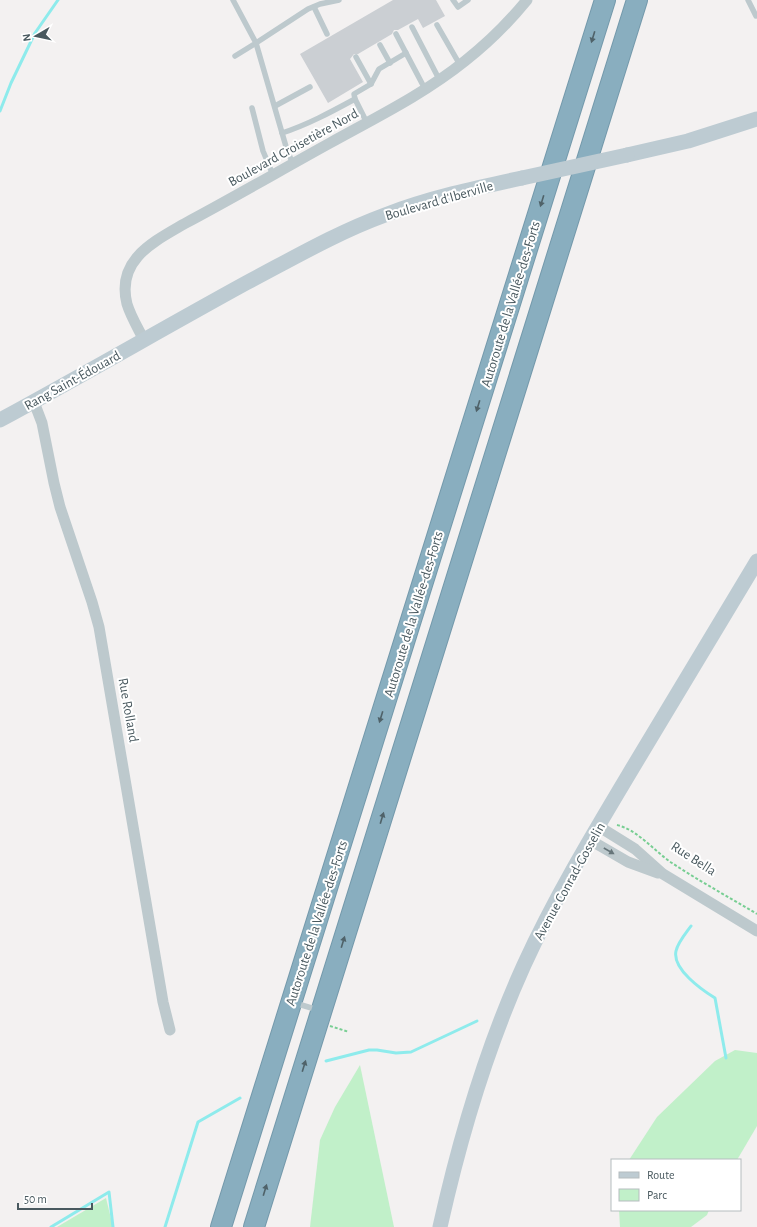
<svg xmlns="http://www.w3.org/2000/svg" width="757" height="1227" font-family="'Alegreya Sans',sans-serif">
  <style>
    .green { fill: #c1f0c9 }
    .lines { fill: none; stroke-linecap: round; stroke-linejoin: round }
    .stream { stroke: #8eebec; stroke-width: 3 }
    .building { fill: #cbcfd3 }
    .highway-casing { stroke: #7499ab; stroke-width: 22 }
    .path { stroke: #78ce93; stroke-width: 2; stroke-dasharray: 3 2; stroke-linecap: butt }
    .lane { stroke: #bdc9cd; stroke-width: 5.5 }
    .street { stroke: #bdc9cd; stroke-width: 11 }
    .secondary { stroke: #bdcbd2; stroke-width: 15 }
    .highway { stroke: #89aebf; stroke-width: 20 }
    .secondary-bridge { stroke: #bdcbd2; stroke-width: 15 }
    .oneway { fill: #4f6269 }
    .oneway2 { fill: #66757a }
    .labels { text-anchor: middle; stroke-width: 4; stroke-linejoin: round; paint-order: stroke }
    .street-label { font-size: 14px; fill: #49595f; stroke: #fff }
  </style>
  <rect width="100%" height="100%" fill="#f3f1f1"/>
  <!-- green -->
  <g class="green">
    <path d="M 735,1050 L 757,1053 L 757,1126 L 737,1160 L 629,1160 L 657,1117 L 715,1061 Z"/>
    <path d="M 360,1065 L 394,1227 L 310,1227 L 320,1140 L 335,1107 Z"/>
    <path d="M 106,1198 L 113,1227 L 57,1227 Z"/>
    <path d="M 619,1210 L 709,1210 L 707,1215 L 691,1227 L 620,1227 Z"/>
  </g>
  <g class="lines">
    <!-- stream -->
    <g class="stream">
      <path d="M 0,111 L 11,83 L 35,33 L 58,0"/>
      <path d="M 691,926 C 686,933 678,942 676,951 C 672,969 702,990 715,998 L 726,1058"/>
      <path d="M 326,1061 L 369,1050 L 377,1050 L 396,1053 L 411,1052 L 477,1021"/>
      <path d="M 51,1227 L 109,1192 L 113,1227"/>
      <path d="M 165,1227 L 198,1122 L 240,1098"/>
    </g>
  </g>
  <!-- building -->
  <path class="building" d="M 393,0 L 436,0 L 445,16 L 423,28 L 418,19 L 398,30 L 394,30 L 392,34 L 358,54 L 354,54 L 350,59 L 363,82 L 328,103 L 300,54 Z"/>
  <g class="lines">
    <!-- highway casing -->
    <g class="highway-casing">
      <g id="highway">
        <path d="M 221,1227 L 605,0"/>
        <path d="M 254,1227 L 637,0"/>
      </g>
    </g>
    <!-- path -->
    <g class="path">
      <path d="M 617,825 C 638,830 654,851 672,863 C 699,881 729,897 757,914"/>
      <path d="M 330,1026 L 349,1032"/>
    </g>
    <!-- lane -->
    <g class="lane">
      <path d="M 233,0 L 256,43 L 235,56"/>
      <path d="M 453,0 L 458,7 L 468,0"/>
      <path d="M 748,0 L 756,16 L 757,15"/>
      <path d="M 314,7 L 327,34"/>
      <path d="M 437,25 L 460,65"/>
      <path d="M 412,27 L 439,79"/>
      <path d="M 396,34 L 406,53"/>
      <path d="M 380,45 L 390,63"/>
      <path d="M 356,57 L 371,84"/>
      <path d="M 275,106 L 310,87"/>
      <path d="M 252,108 L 263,151 L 273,175"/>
      <path d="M 367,123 L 355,99 L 354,94 L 371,84 L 379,69 L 406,53 L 425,89"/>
      <path d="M 282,133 C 307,125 331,112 355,99"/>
      <path d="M 293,164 L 287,150 L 256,43 L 308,9 L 320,4 L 339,0"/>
      <path d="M 295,1003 L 318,1010"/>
    </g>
    <!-- street -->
    <g class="street">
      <path d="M 144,340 C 138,328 131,317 127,304 C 116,260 153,242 184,224 C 233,198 281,170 330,143 C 375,118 424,94 465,61 C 488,43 509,22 527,0"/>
      <path d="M 34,402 L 42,423 L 54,483 L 60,507 L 92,602 L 99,627 L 163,1002 L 170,1030"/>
      <path d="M 598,826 L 635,849 L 663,874 L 757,931"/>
      <path d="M 590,840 L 628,862 L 658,873"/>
    </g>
    <!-- secondary -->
    <g class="secondary">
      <path d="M 627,155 L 688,141 L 757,119"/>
      <path d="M 0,420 C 83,375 164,328 246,283 C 292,259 336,233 385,215 C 429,198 475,188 522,178"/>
      <path d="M 440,1227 C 460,1137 486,1049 524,965 C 557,893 598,826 638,759 C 678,693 717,627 757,561"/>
    </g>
    <!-- highway -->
    <use href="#highway" class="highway"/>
    <!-- secondary-bridge -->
    <path class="secondary-bridge" d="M 522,178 L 627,155"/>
  </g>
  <!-- one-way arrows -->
  <defs><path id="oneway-solid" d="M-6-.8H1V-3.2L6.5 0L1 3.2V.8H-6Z"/></defs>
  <g class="oneway">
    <use href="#oneway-solid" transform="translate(593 37) rotate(107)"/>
    <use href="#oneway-solid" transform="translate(542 201) rotate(107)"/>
    <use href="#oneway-solid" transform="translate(478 406) rotate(107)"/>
    <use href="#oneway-solid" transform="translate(381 717) rotate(107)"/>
    <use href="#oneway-solid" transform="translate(382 818) rotate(-73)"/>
    <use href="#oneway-solid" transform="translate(343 942) rotate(-73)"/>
    <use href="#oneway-solid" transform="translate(304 1066) rotate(-73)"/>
    <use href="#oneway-solid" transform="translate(265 1190) rotate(-73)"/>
  </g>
  <use class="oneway2" href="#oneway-solid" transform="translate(609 851) rotate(30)"/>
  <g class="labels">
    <!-- street labels -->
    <g class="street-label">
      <text transform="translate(293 147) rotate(-29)" y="5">Boulevard Croisetière Nord</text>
      <text transform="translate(439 200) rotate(-16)" y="5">Boulevard d'Iberville</text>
      <text transform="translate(510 304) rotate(-73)" y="5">Autoroute de la Vallée-des-Forts</text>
      <text transform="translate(72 380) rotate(-29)" y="5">Rang Saint-Édouard</text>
      <text transform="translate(413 614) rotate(-73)" y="5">Autoroute de la Vallée-des-Forts</text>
      <text transform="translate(129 710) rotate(80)" y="5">Rue Rolland</text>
      <text transform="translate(694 858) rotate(33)" y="5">Rue Bella</text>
      <text transform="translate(569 881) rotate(-61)" y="5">Avenue Conrad-Gosselin</text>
      <text transform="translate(316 923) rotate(-72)" y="5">Autoroute de la Vallée-des-Forts</text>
    </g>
  </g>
  <!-- legend -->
  <rect x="611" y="1159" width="130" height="52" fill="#ffffff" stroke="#b6bdbf"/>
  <rect x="619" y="1172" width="20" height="6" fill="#bdcbd2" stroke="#b6bdbf"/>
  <text x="647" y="1179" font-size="12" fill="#49595f">Route</text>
  <rect x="619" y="1189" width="20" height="12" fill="#c1f0c9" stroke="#b6bdbf"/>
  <text x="647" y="1199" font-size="12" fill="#49595f">Parc</text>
  <!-- north arrow -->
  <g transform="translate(36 36) rotate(261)" stroke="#ffffff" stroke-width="3" paint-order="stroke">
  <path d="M0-3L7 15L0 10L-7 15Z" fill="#49595f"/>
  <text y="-6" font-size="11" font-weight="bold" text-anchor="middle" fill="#49595f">N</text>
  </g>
  <!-- scale -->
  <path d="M18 1203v6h74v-6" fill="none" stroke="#49595f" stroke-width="2"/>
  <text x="24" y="1203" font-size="12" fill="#49595f" stroke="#ffffff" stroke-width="3" paint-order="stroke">50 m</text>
</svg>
